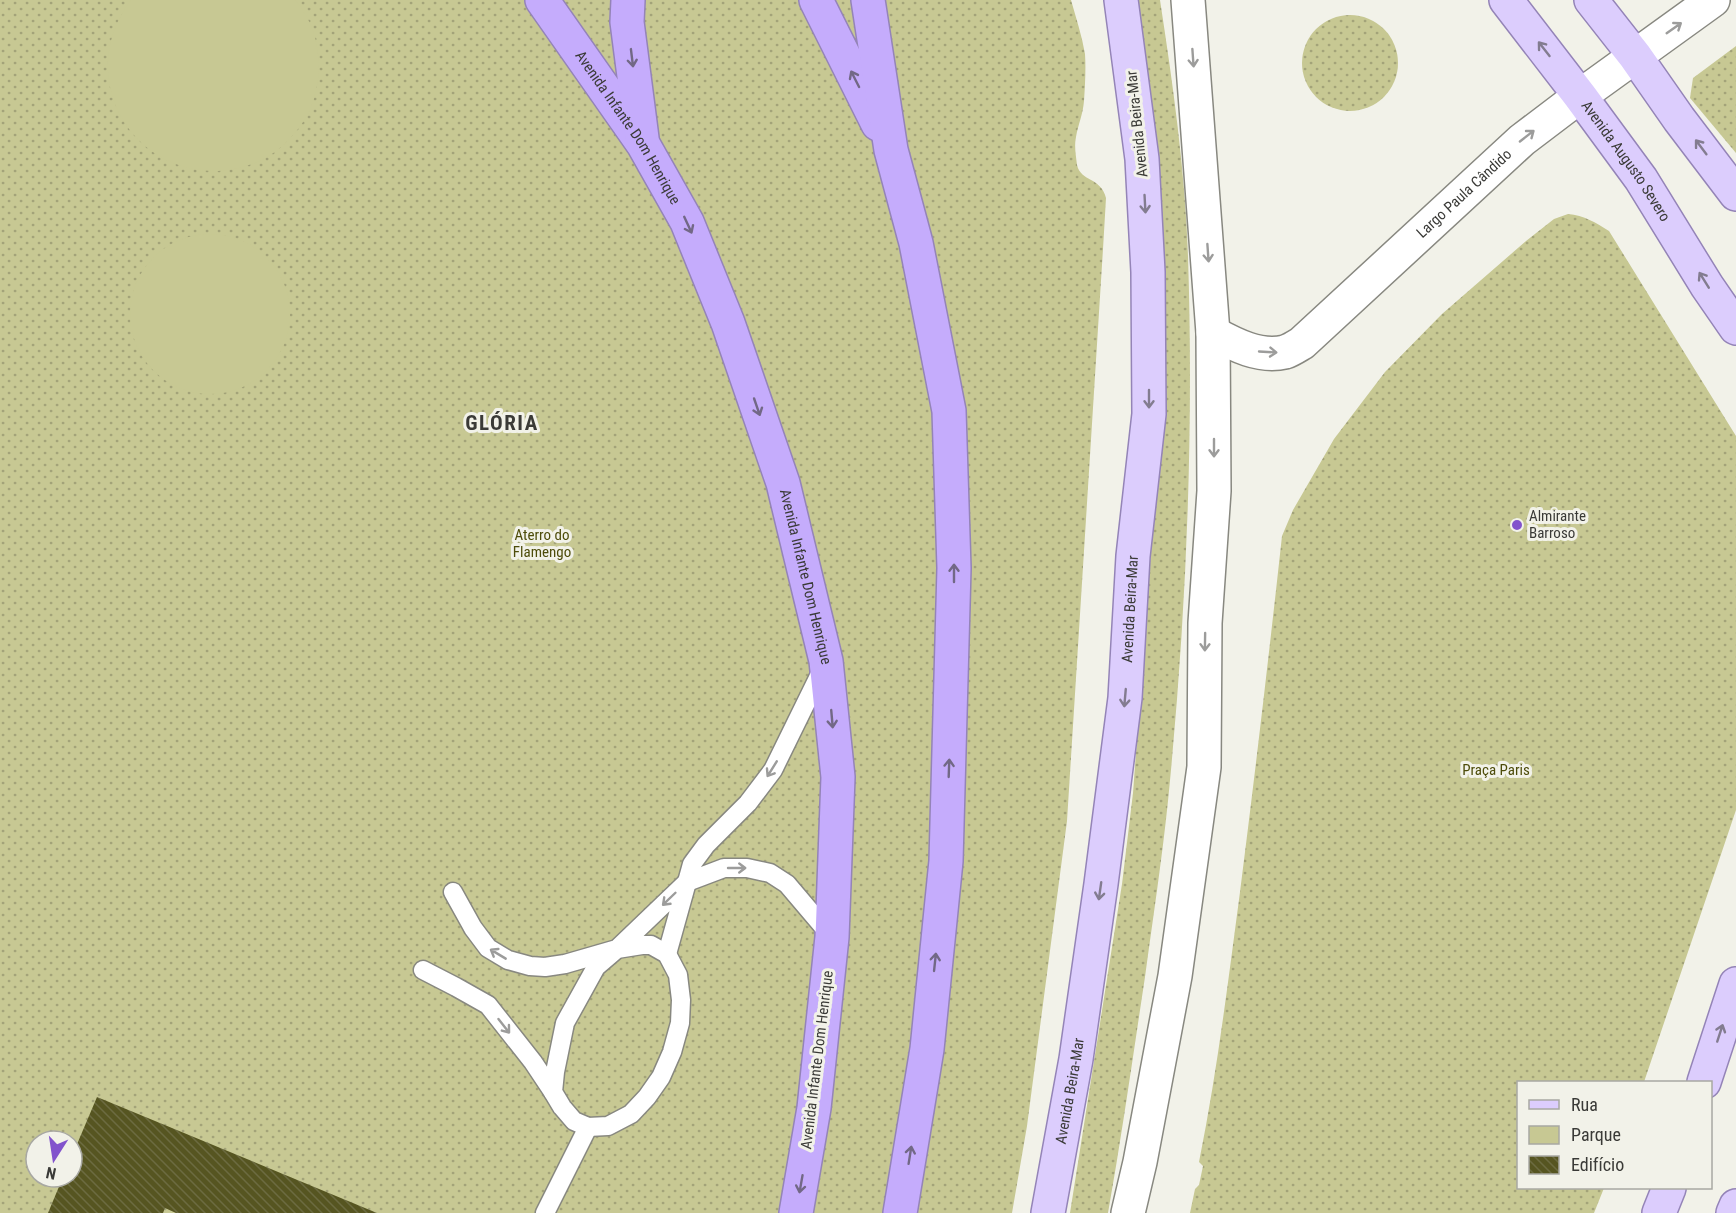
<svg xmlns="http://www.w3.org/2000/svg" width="1736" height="1213" font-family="'Roboto Condensed',sans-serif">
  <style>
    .green { fill: url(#green-dots); fill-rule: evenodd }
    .pitch { fill: #c7c893 }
    .building { fill: url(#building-back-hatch) }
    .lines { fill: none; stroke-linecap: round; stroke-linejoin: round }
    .lane-casing { stroke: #888880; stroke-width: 21 }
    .secondary-casing { stroke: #888880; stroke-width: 36 }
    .primary-casing { stroke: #9484b7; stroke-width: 36 }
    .highway-casing { stroke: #9484b7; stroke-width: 36 }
    .lane { stroke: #fff; stroke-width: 18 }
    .secondary { stroke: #fff; stroke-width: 33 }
    .primary { stroke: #dccdfd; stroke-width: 33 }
    .highway { stroke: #c5acfc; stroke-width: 33 }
    .oneway { stroke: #9c9c9b }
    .oneway2 { stroke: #837c90 }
    .oneway3 { stroke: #726886 }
    .poi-dot { fill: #8253cc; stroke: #f2f2e9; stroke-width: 2 }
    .labels { text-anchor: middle; stroke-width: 6; stroke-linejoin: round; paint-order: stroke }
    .street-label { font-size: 15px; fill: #3a3a37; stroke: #f2f2e9 }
    .poi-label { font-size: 15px; fill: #3a3a37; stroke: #f2f2e9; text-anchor: start }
    .park-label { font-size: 15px; fill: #4d4c0a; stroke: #f2f2e9 }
    .district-label { font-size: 21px; font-weight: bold; letter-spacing: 1.5px; fill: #3a3a37; stroke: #f2f2e9 }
  </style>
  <defs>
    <pattern id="green-dots" width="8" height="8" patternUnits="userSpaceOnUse" patternTransform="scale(1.5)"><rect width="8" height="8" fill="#c7c893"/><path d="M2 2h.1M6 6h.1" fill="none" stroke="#a3a379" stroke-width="1.8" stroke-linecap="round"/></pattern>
    <pattern id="building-back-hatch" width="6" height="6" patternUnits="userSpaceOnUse" patternTransform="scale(1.5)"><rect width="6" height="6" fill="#565521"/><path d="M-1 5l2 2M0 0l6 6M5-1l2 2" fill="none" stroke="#6c6b41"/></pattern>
  </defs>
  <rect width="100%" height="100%" fill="#f2f2e9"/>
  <!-- green -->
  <g class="green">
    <path d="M 0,0 L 1071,0 C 1076,18 1082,36 1085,54 C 1086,69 1085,86 1084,101 C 1083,114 1078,125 1076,137 C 1074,146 1076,156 1077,165 C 1081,182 1101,177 1106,198 L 1103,249 L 1067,821 L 1027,1126 L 1012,1213 L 0,1213 ZM 36,1141 L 72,1141 L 72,1177 L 36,1177 Z"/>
    <path d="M 1129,0 L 1160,0 C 1173,85 1185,170 1188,256 C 1194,438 1186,620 1168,801 C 1162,859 1153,918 1145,977 C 1133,1056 1122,1134 1108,1213 L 1070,1213 L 1122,884 L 1133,793 L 1151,550 L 1157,442 Z"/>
    <circle cx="1350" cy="63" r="48"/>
    <path d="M 1736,46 L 1736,153 L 1690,98 L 1693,78 Z"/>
    <path d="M 1568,214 C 1584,215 1596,223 1609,231 L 1736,436 L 1736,810 L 1644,1082 L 1518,1082 L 1518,1188 L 1604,1188 L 1594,1213 L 1190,1213 L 1195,1189 L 1199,1185 L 1203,1166 L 1199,1162 C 1217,1073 1228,982 1240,892 C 1255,774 1269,655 1282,536 L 1293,510 L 1334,439 L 1385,372 L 1442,314 L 1526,241 L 1554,219 Z"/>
  </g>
  <!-- pitch -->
  <g class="pitch">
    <path d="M 131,0 L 295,0 C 317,25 323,59 316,90 C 312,113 298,132 281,147 C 264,162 241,170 218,171 C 127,173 75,73 131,0 Z"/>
    <circle cx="210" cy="314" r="80"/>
  </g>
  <!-- building -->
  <path class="building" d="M 97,1097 L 377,1213 L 176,1213 L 165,1208 L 163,1213 L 48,1213 L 63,1177 L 72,1177 L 72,1156 Z"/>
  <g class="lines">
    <!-- lane casing -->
    <g class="lane-casing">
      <g id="lane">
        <path d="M 823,668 L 773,770 L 748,803 L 706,845 L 692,864 L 687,882 L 724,868 L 747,868 L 770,873 L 787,884 L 832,937"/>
        <path d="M 453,892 L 473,928 L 488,948 L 508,960 L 530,966 L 545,967 L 565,964 L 617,949 L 687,882 L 667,954"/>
        <path d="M 642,945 L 651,945 L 667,954 L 678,975 L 681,1000 L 680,1023 L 672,1052 L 661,1077 L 647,1097 L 631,1114 L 608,1126 L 588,1127 L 574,1121 L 562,1107 L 553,1092 L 555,1072 L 565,1023 L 596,967 L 617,949 Z"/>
        <path d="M 423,970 L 456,987 L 488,1005 L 533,1062 L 553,1092"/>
        <path d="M 545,1213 L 588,1127"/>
      </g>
    </g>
    <!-- secondary casing -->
    <g class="secondary-casing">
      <g id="secondary">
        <path id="s1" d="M 1213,333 C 1235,345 1260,358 1285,352 C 1291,350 1297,346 1302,343 L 1522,140 L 1580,96 L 1713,0"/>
        <path d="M 1128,1213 L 1140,1162 L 1175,976 L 1204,767 L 1205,623 L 1214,491 L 1213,333 L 1188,0"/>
      </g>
    </g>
    <!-- primary casing -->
    <g class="primary-casing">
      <g id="primary">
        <path id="s2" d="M 1506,0 L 1580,96 L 1641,179 L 1707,286 L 1736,328"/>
        <path d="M 1591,0 L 1635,56 L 1679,119 L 1736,194"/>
        <path d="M 1704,1082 L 1736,984"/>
        <path id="s3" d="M 1048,1213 L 1076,1059 L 1101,884 L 1125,698 L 1133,556 L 1149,414 L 1148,272 L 1142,159 L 1121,0"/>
        <path d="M 1659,1213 L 1669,1188"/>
        <path d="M 1733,1213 L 1736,1206"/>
      </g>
    </g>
    <!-- highway casing -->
    <g class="highway-casing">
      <g id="highway">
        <path id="s4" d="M 542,0 L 643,144 L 687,222 L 728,323 L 783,483 L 826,661 L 838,777 L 832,937 L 814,1108 L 796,1213"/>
        <path d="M 628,0 L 627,22 L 642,138"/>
        <path d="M 816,0 L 878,124"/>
        <path d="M 868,0 L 891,150 L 916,243 L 949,411 L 954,568 L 946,861 L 927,1049 L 900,1213"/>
      </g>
    </g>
    <!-- lane -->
    <use href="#lane" class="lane"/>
    <!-- secondary -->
    <use href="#secondary" class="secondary"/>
    <!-- primary -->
    <use href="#primary" class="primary"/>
    <!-- highway -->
    <use href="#highway" class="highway"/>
  </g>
  <!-- one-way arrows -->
  <defs><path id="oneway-shaft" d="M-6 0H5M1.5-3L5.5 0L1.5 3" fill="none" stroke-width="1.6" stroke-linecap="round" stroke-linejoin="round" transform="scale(1.5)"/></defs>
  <g class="oneway">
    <use href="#oneway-shaft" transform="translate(1674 28) rotate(-35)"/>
    <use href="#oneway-shaft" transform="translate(1193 58) rotate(86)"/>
    <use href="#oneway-shaft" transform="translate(1527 136) rotate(-38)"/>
    <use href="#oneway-shaft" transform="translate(1208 253) rotate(86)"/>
    <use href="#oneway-shaft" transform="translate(1268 352) rotate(3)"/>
    <use href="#oneway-shaft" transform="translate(1214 448) rotate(90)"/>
    <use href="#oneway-shaft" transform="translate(1205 642) rotate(91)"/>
    <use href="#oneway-shaft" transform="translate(772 769) rotate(122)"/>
    <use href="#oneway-shaft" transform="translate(737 868)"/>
    <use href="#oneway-shaft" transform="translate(669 899) rotate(136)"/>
    <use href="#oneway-shaft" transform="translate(498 954) rotate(-149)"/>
    <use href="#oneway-shaft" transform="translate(504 1026) rotate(52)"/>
  </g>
  <g class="oneway2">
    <use href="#oneway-shaft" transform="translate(1544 49) rotate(-128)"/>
    <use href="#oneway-shaft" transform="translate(1701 147) rotate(-127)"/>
    <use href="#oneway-shaft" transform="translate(1145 204) rotate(87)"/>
    <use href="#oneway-shaft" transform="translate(1704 280) rotate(-122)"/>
    <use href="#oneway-shaft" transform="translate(1149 399) rotate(90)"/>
    <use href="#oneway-shaft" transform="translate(1125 698) rotate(95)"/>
    <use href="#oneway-shaft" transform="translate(1100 891) rotate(98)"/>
    <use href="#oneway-shaft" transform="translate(1720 1033) rotate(-72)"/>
  </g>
  <g class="oneway3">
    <use href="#oneway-shaft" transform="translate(632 58) rotate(83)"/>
    <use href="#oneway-shaft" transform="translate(855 79) rotate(-117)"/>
    <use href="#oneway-shaft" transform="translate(688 225) rotate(65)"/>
    <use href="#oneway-shaft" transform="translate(757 407) rotate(71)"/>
    <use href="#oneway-shaft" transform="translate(954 573) rotate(-90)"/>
    <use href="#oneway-shaft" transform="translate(832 719) rotate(85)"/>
    <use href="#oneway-shaft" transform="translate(949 768) rotate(-88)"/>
    <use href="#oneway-shaft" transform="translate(935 962) rotate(-84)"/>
    <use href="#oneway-shaft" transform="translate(910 1155) rotate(-81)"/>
    <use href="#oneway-shaft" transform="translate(801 1184) rotate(100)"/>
  </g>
  <!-- markers -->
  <circle class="poi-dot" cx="1517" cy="525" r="6"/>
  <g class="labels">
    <!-- street labels -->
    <g class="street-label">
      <text transform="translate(1137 124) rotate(-96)" y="5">Avenida Beira-Mar</text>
      <text dy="5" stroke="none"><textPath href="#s4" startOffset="154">Avenida Infante Dom Henrique</textPath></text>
      <text dy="5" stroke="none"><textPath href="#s2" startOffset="201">Avenida Augusto Severo</textPath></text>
      <text dy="5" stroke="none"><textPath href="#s1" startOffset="316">Largo Paula Cândido</textPath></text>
      <text dy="5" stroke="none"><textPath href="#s4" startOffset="640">Avenida Infante Dom Henrique</textPath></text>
      <text dy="5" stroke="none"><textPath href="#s3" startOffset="610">Avenida Beira-Mar</textPath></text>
      <text transform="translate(817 1060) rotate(-83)" y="5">Avenida Infante Dom Henrique</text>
      <text dy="5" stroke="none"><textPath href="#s3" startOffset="124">Avenida Beira-Mar</textPath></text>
    </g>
    <!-- poi labels -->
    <g class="poi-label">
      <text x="1529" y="521">Almirante<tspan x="1529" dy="17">Barroso</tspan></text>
    </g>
    <!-- park labels -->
    <g class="park-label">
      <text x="542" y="540">Aterro do<tspan x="542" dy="17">Flamengo</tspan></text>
      <text x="1496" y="775">Praça Paris</text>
    </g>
    <!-- district labels -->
    <g class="district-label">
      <text x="502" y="430">GLÓRIA</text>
    </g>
  </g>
  <!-- legend -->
  <rect x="1517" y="1081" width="195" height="108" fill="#f2f2e9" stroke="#a8a8a2" stroke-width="1.5"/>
  <rect x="1529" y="1100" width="30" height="9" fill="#dccdfd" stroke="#a8a8a2" stroke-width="1.5"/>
  <text x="1571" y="1111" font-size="18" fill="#3a3a37">Rua</text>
  <rect x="1529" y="1126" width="30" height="18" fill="#c7c893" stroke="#a8a8a2" stroke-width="1.5"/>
  <text x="1571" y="1141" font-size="18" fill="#3a3a37">Parque</text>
  <rect x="1529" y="1156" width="30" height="18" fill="url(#building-back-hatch)" stroke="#a8a8a2" stroke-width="1.5"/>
  <text x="1571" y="1171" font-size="18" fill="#3a3a37">Edifício</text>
  <!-- north arrow -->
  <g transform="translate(54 1159) rotate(192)"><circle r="28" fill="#f2f2e9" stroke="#a8a8a2" stroke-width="1.5"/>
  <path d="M0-4.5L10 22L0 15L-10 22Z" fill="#8253cc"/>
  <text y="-9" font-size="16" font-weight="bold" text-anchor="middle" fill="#3a3a37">N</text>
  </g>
</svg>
